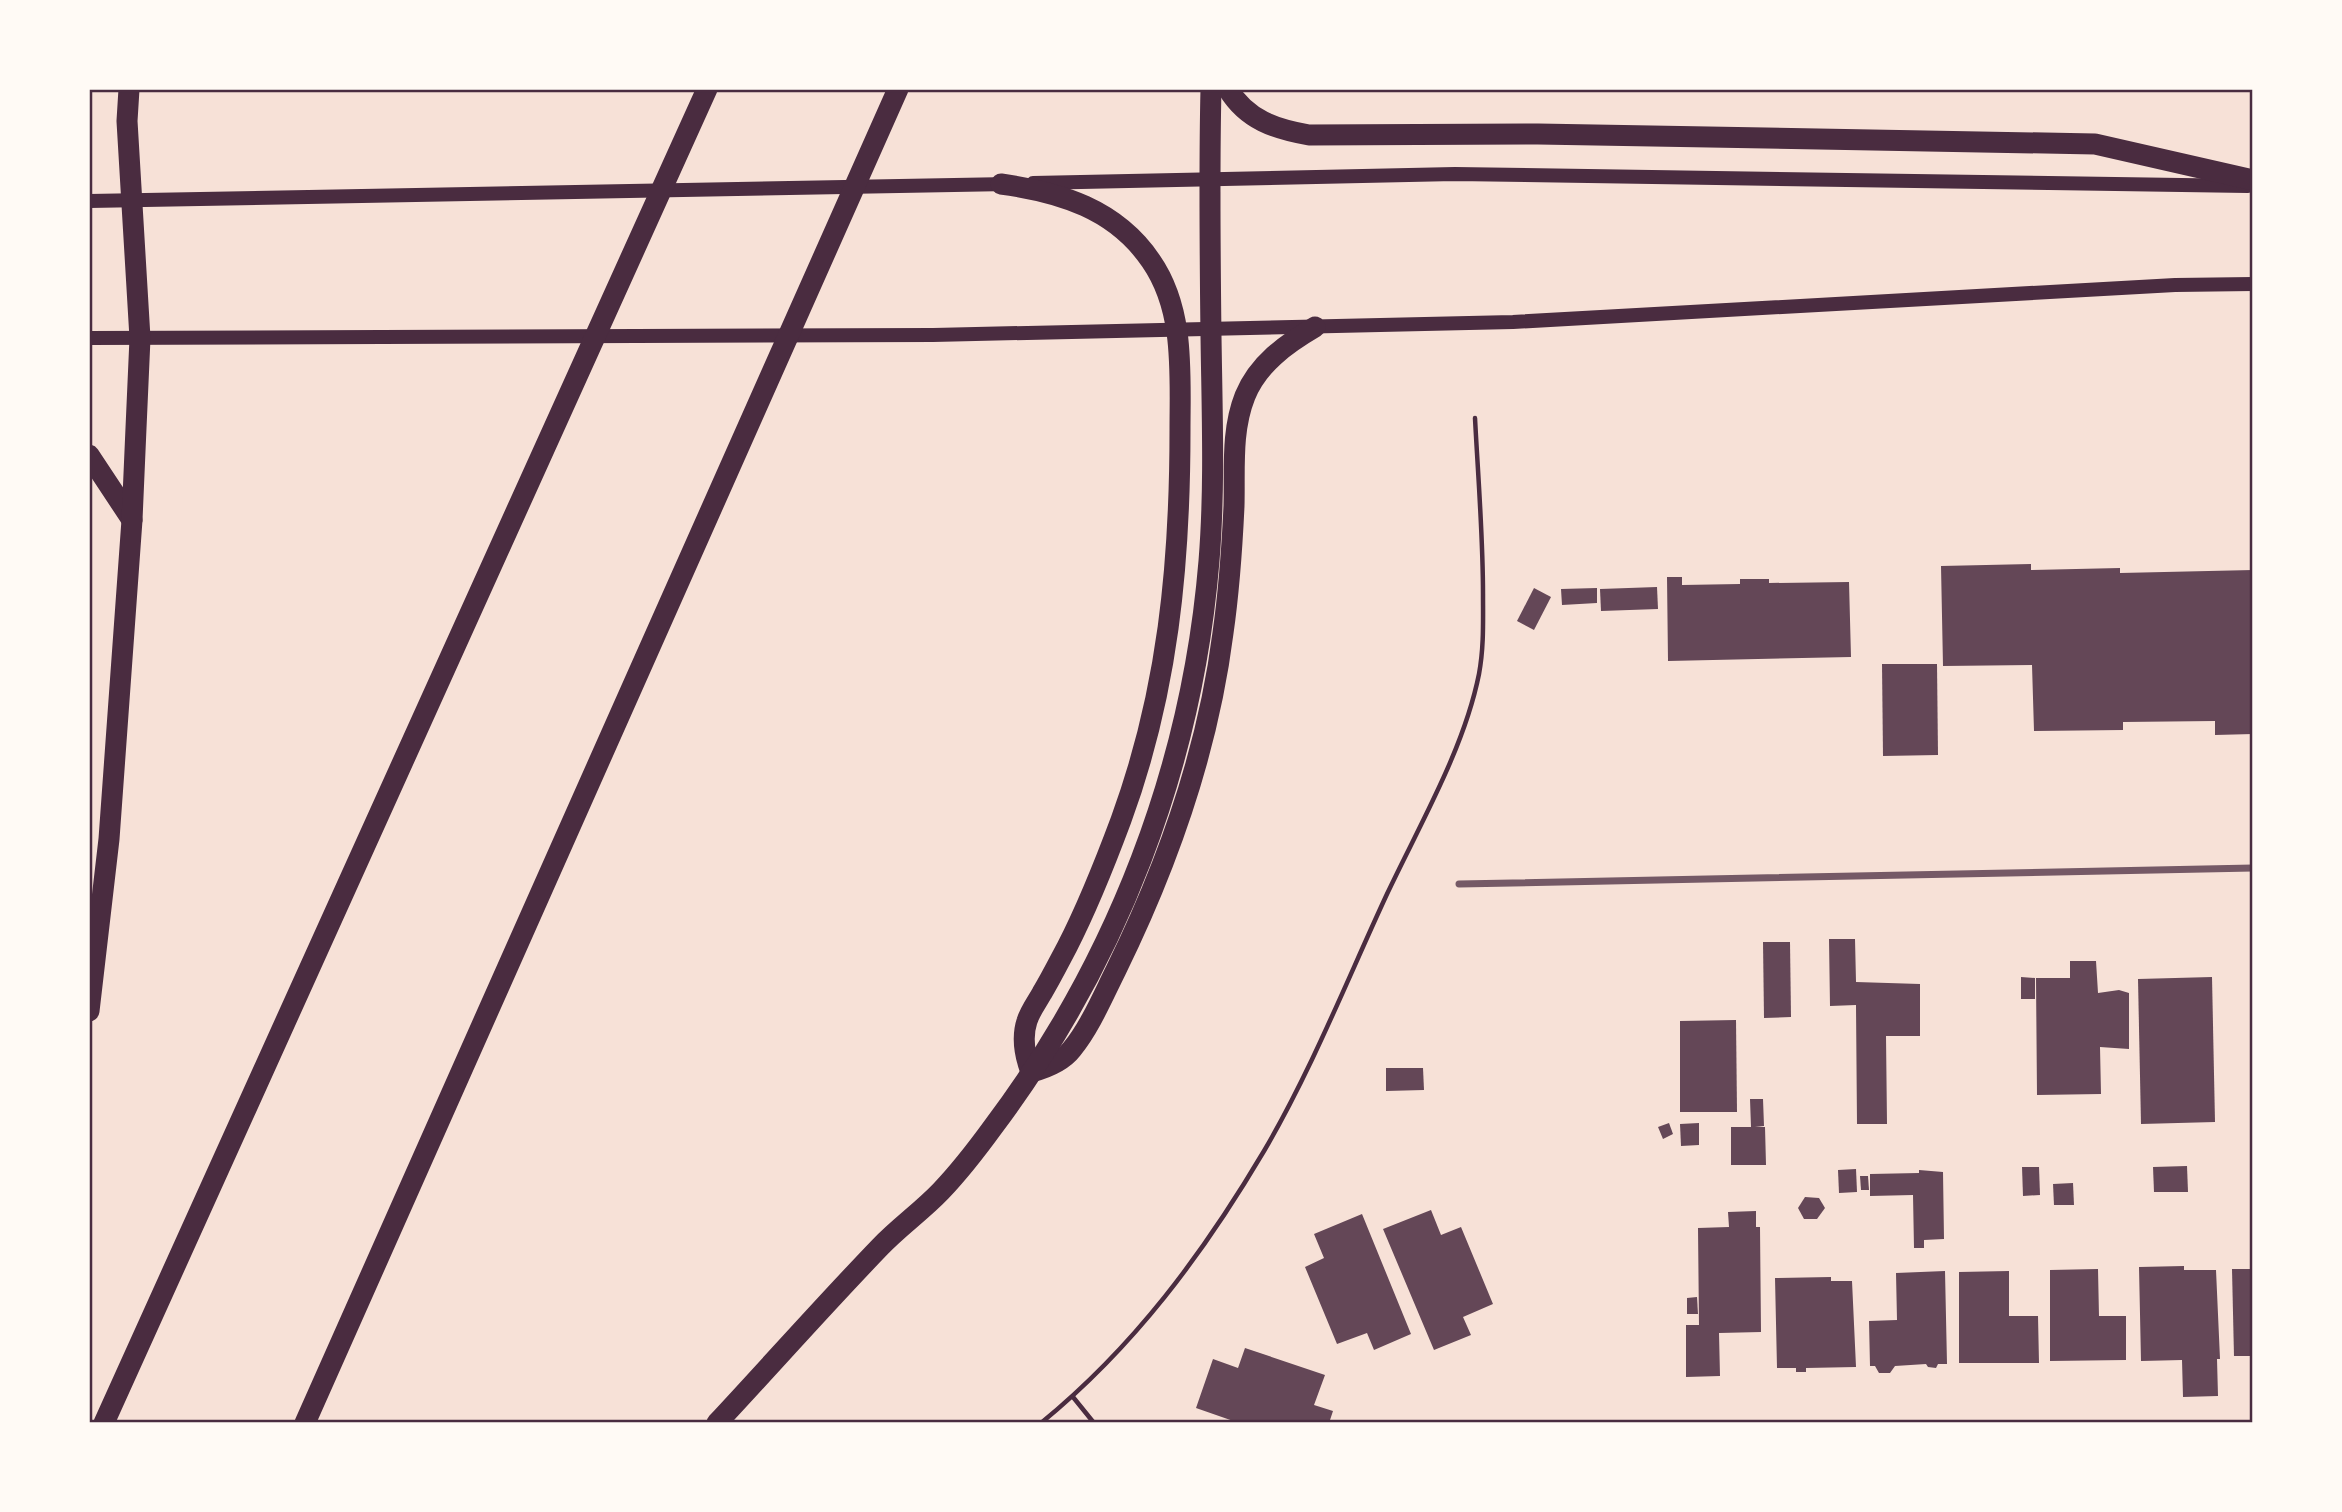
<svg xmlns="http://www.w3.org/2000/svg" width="2342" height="1512" font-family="'Titillium Web',sans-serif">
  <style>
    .building { fill: #644757 }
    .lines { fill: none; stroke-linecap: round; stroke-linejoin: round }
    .path { stroke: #4a2c40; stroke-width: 4.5 }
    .minor { stroke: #755966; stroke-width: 7 }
    .secondary { stroke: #4a2c40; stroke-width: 14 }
    .motorway { stroke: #4a2c40; stroke-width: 21 }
    .neatline { fill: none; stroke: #4a2c40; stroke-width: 2.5 }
  </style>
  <rect width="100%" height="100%" fill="#f7e1d7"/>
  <!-- building -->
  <g class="building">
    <path d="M 2031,564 L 2031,570 L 2120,568 L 2120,573 L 2253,570 L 2253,734 L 2215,735 L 2215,721 L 2123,722 L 2123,730 L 2034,731 L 2032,665 L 1943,666 L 1941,566 Z"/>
    <path d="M 1667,577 L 1682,577 L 1682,585 L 1740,584 L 1740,579 L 1769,579 L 1769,583 L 1849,582 L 1851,657 L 1668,661 Z"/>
    <path d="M 1657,587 L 1658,609 L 1601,611 L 1600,589 Z"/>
    <path d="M 1534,588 L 1551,597 L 1534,630 L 1517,621 Z"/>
    <path d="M 1597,588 L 1597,603 L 1562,605 L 1561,589 Z"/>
    <path d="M 1882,664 L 1937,664 L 1938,755 L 1883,756 Z"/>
    <path d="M 1829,939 L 1855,939 L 1856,982 L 1920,984 L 1920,1036 L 1886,1036 L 1887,1124 L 1857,1124 L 1856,1005 L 1830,1006 Z"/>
    <path d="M 1763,942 L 1790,942 L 1791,1017 L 1764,1018 Z"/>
    <path d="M 2070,961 L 2096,961 L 2098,993 L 2119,990 L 2129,993 L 2129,1049 L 2100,1047 L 2101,1094 L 2037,1095 L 2036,978 L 2070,978 Z"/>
    <path d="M 2021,977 L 2035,978 L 2035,999 L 2021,999 Z"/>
    <path d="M 2212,977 L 2215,1122 L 2141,1124 L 2138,979 Z"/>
    <path d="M 1736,1020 L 1737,1112 L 1680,1112 L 1680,1021 Z"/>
    <path d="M 1386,1068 L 1423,1068 L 1424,1090 L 1386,1091 Z"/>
    <path d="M 1750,1099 L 1763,1099 L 1764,1126 L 1755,1127 L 1765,1127 L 1766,1165 L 1731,1165 L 1731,1127 L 1751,1127 Z"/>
    <path d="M 1669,1123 L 1673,1134 L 1663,1139 L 1658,1127 Z"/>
    <path d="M 1699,1123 L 1699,1145 L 1681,1146 L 1680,1124 Z"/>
    <path d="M 2187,1166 L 2188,1192 L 2154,1192 L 2153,1167 Z"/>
    <path d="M 2022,1167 L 2039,1167 L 2040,1195 L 2023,1196 Z"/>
    <path d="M 1856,1169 L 1857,1192 L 1839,1193 L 1838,1170 Z"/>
    <path d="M 1919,1170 L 1943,1172 L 1944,1239 L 1924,1240 L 1924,1248 L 1914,1248 L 1913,1195 L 1870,1196 L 1870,1174 L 1919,1173 Z"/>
    <path d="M 1860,1176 L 1868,1176 L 1869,1190 L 1861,1190 Z"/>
    <path d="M 2073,1183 L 2074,1205 L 2054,1205 L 2053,1184 Z"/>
    <path d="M 1805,1197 L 1819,1198 L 1825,1208 L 1817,1219 L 1804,1219 L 1798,1208 Z"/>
    <path d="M 1431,1210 L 1441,1235 L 1461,1227 L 1493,1304 L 1463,1317 L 1471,1335 L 1434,1350 L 1383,1229 Z"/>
    <path d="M 1756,1211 L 1756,1227 L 1760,1227 L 1761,1332 L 1719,1333 L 1720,1376 L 1686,1377 L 1686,1325 L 1699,1325 L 1698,1228 L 1729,1227 L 1728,1212 Z"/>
    <path d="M 1362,1214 L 1411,1334 L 1374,1350 L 1367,1333 L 1337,1344 L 1305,1267 L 1324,1258 L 1314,1234 Z"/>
    <path d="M 2184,1266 L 2184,1270 L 2216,1270 L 2220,1359 L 2217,1359 L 2218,1396 L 2183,1397 L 2182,1360 L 2141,1361 L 2139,1267 Z"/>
    <path d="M 2098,1269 L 2099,1316 L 2126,1316 L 2126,1360 L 2050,1361 L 2050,1270 Z"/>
    <path d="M 2232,1269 L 2253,1269 L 2253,1356 L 2234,1356 Z"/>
    <path d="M 1945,1271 L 1947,1364 L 1938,1364 L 1936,1368 L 1928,1367 L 1926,1364 L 1895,1366 L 1890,1373 L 1879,1373 L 1875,1366 L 1870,1366 L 1869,1321 L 1897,1320 L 1896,1273 Z"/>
    <path d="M 2009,1271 L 2009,1316 L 2038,1316 L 2039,1363 L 1959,1363 L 1959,1272 Z"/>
    <path d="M 1831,1277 L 1831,1281 L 1852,1281 L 1856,1367 L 1806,1368 L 1806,1372 L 1796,1372 L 1796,1368 L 1777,1368 L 1775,1278 Z"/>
    <path d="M 1697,1297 L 1698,1314 L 1687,1314 L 1687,1298 Z"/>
    <path d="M 1245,1348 L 1325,1375 L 1314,1405 L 1333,1411 L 1329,1423 L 1239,1423 L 1196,1408 L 1213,1359 L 1238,1368 Z"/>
  </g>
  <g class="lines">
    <!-- path -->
    <g class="path">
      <path d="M 1073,1397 L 1094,1423"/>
      <path d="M 1041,1423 C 1134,1347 1203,1254 1264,1151 C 1312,1069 1347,980 1387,894 C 1420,824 1464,749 1479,674 C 1484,647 1483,621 1483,594 C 1483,535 1478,476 1475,418"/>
    </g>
    <!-- minor -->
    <path class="minor" d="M 1459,884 L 2253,868"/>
    <!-- secondary -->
    <g class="secondary">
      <path d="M 1033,183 L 1455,174 L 2248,186"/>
      <path d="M 89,201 L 1009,184"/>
      <path d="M 89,338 L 933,335 L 1513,322 L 2175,285 L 2253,284"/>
    </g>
    <!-- motorway -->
    <g class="motorway">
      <path d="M 1228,89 C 1247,120 1275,129 1309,135 L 1538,134 L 2095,144 L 2253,180"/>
      <path d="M 1001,184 C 1060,192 1116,209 1151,261 C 1185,310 1180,373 1180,430 C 1180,565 1168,692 1121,820 C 1105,863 1088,906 1067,947 C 1059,962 1051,978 1042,993 C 1037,1002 1030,1011 1027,1021 C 1021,1039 1025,1056 1031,1072"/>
      <path d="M 89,455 L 132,520"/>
      <path d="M 89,1011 L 109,839 L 132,520 L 136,428 L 140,338 L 127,121 L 129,89"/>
      <path d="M 1031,1072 C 1046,1068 1062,1062 1072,1049 C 1090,1027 1103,996 1116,970 C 1168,864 1208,751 1223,633 C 1229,591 1232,549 1234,506 C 1235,470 1231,431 1245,396 C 1258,364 1286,344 1315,327"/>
      <path d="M 104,1423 L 707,89"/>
      <path d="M 305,1423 L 898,89"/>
      <path d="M 717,1423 C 772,1364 825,1304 880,1247 C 899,1227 922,1211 941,1191 C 960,1171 977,1149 993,1127 C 1117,962 1192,767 1209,561 C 1215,487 1212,411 1211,336 C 1210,254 1209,171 1211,89"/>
    </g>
  </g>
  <!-- border -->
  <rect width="2342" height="1512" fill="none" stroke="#fffaf5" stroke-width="182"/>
  <rect x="91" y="91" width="2160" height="1330" class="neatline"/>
</svg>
